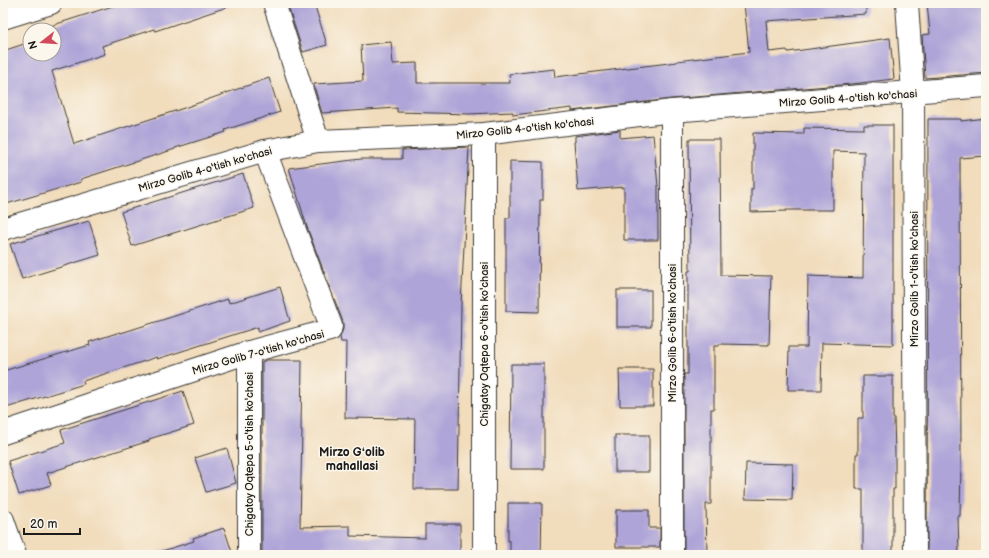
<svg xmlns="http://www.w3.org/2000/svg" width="989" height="558" font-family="'Balsamiq Sans',sans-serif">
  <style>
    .building { fill: #aea4d8 }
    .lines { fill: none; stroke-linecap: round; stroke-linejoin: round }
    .minor-casing { stroke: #3c3934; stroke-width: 24 }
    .major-casing { stroke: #3c3934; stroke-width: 24 }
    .minor { stroke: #fff; stroke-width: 22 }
    .major { stroke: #fff; stroke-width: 22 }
    .labels { text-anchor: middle; stroke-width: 3; stroke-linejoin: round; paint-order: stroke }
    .street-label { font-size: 11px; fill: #1c1c1c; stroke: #fbf7ec }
    .neighbourhood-label { font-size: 12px; font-weight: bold; fill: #1c1c1c; stroke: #fbf7ec }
  </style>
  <rect width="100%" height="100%" fill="#fbf7ec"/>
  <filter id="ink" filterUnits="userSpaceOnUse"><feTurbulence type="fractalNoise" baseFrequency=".025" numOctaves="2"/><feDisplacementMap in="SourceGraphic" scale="8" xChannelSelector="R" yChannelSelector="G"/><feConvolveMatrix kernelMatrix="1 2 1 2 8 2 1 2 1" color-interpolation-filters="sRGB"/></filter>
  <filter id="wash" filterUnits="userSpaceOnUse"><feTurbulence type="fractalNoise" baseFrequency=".012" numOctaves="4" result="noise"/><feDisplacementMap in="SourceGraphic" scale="16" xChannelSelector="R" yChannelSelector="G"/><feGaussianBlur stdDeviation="0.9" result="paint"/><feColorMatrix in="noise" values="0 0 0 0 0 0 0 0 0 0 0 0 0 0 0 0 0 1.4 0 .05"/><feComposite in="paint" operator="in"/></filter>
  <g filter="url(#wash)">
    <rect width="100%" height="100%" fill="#f1dcbb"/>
    <g id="blocks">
      <!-- building -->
      <g class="building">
        <path d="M 122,3 L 229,3 L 230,6 L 155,31 L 154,29 L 102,46 L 105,54 L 52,71 L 74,144 L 184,108 L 269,78 L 280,112 L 225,130 L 226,132 L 175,148 L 175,149 L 81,179 L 81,182 L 3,205 L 3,51 L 30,42 L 30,54 L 54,54 L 54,30 L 41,29 Z"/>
        <path d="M 287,3 L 314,3 L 327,45 L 303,52 Z"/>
        <path d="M 744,3 L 866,3 L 866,14 L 766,21 L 769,52 L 787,50 L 788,52 L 890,38 L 894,79 L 852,84 L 671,99 L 572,111 L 572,108 L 513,115 L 513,112 L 469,114 L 397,112 L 397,108 L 322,113 L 314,86 L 314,84 L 363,81 L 361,45 L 391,42 L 393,64 L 417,63 L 417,83 L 510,83 L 509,74 L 554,69 L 555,77 L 677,62 L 677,61 L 749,52 Z"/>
        <path d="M 927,3 L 986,3 L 986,73 L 925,78 L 922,35 L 930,34 Z"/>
        <path d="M 986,118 L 986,156 L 960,158 L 961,465 L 960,516 L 958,516 L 959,555 L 927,555 L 928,119 L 961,119 L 961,121 Z"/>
        <path d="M 864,125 L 893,125 L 893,345 L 822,343 L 821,390 L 788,390 L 789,347 L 807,347 L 808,276 L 863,278 L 864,152 L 833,151 L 833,210 L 786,210 L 786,211 L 751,212 L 751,189 L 753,189 L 753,133 L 804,134 L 804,128 L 864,129 Z"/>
        <path d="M 620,130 L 620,138 L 653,135 L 658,186 L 658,240 L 624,240 L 624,187 L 578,191 L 574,142 L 575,142 L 575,136 Z"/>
        <path d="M 689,139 L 720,139 L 721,275 L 771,276 L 769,345 L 719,344 L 719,346 L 714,346 L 714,409 L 711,409 L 711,504 L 706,504 L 707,555 L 684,555 L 684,374 L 688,374 L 688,271 L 690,271 Z"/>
        <path d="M 469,147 L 461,305 L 458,489 L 414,489 L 415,419 L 345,418 L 346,342 L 341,342 L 340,337 L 343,329 L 343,322 L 308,230 L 289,168 L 361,159 L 402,159 L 402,150 Z"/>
        <path d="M 510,161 L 543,162 L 543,200 L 540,200 L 539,312 L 506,311 L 506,218 L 510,218 Z"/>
        <path d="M 243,174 L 254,208 L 132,246 L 121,212 Z"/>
        <path d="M 89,221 L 100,255 L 22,279 L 10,244 Z"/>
        <path d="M 280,287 L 290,321 L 258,332 L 258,327 L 157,359 L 157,357 L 83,381 L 84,384 L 6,408 L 3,400 L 3,371 L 90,345 L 89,342 L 120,332 L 121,333 L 228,299 L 229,303 Z"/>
        <rect x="617" y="290" width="34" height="37"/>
        <path d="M 267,360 L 302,360 L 301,430 L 302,430 L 300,527 L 350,526 L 350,536 L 425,538 L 425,524 L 460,524 L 460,555 L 262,555 L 262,362 Z"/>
        <path d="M 511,364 L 544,364 L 544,469 L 510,469 Z"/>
        <path d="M 619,369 L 653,369 L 653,406 L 620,406 Z"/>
        <path d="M 863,376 L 893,376 L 893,418 L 894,418 L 895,454 L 895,489 L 893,489 L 893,555 L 863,555 L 863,489 L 856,489 L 856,454 L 858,454 L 858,418 L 863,418 Z"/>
        <path d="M 183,391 L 194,425 L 149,439 L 149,441 L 47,473 L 51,485 L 19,495 L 8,461 L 65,443 L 61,430 Z"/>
        <rect x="615" y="435" width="34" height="37"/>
        <path d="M 227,448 L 236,483 L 206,492 L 195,458 Z"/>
        <path d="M 746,463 L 793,464 L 792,500 L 745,499 Z"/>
        <path d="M 508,503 L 542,503 L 541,555 L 510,555 L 510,541 L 508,541 Z"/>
        <path d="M 616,510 L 649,510 L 649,528 L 660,528 L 660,547 L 616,547 Z"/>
        <path d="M 224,528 L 233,555 L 160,555 L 159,552 L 194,541 L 193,538 Z"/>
      </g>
    </g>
  </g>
  <g filter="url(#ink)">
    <use href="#blocks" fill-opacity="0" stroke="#3c3934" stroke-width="1"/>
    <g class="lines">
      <!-- minor casing -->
      <g class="minor-casing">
        <g id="minor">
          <path d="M 274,3 L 318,141"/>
          <path d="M 907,3 L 913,93 L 915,555"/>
          <path d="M 672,111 L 672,555"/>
          <path d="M 484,134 L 484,555"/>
          <path d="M 3,229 L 265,151 L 318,141 L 484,134 L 672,111 L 986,86"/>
          <path d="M 3,433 L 249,352 L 330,330 L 331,326 L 265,151"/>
          <path d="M 3,520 L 15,555"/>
          <path d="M 249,555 L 249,352"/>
        </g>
      </g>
      <!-- major casing -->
      <g class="major-casing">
        <path id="major" d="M 3,18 L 51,3"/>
      </g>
      <!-- minor -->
      <use href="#minor" class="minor"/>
      <!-- major -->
      <use href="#major" class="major"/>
    </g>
  </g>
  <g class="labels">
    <!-- street labels -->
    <g class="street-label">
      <text transform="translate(848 98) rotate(-4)" y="4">Mirzo Golib 4-o'tish ko'chasi</text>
      <text transform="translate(525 128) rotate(-6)" y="4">Mirzo Golib 4-o'tish ko'chasi</text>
      <text transform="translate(205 169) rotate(-16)" y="4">Mirzo Golib 4-o'tish ko'chasi</text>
      <text transform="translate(914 279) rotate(-90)" y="4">Mirzo Golib 1-o'tish ko'chasi</text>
      <text transform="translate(672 333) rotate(-90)" y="4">Mirzo Golib 6-o'tish ko'chasi</text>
      <text transform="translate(484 344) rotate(-90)" y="4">Chigatoy Oqtepa 6-o'tish ko'chasi</text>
      <text transform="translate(258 352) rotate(-16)" y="4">Mirzo Golib 7-o'tish ko'chasi</text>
      <text transform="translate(249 454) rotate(-90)" y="4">Chigatoy Oqtepa 5-o'tish ko'chasi</text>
    </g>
    <!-- neighbourhood labels -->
    <g class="neighbourhood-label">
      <text x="352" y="456">Mirzo Gʻolib<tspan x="352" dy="14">mahallasi</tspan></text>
    </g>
  </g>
  <!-- margin -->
  <rect width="989" height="558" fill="none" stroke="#fbf7ec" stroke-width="16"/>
  <!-- north arrow -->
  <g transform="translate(42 42) rotate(253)"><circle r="19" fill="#fbf7ec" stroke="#a29f99"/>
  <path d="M0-3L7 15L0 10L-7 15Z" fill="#d1495b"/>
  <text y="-6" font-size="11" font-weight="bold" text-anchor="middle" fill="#1c1c1c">N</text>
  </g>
  <!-- scale -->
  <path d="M24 528v6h56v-6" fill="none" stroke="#1c1c1c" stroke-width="2"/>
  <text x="30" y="528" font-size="12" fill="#1c1c1c" stroke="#fbf7ec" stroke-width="3" paint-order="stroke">20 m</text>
</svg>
